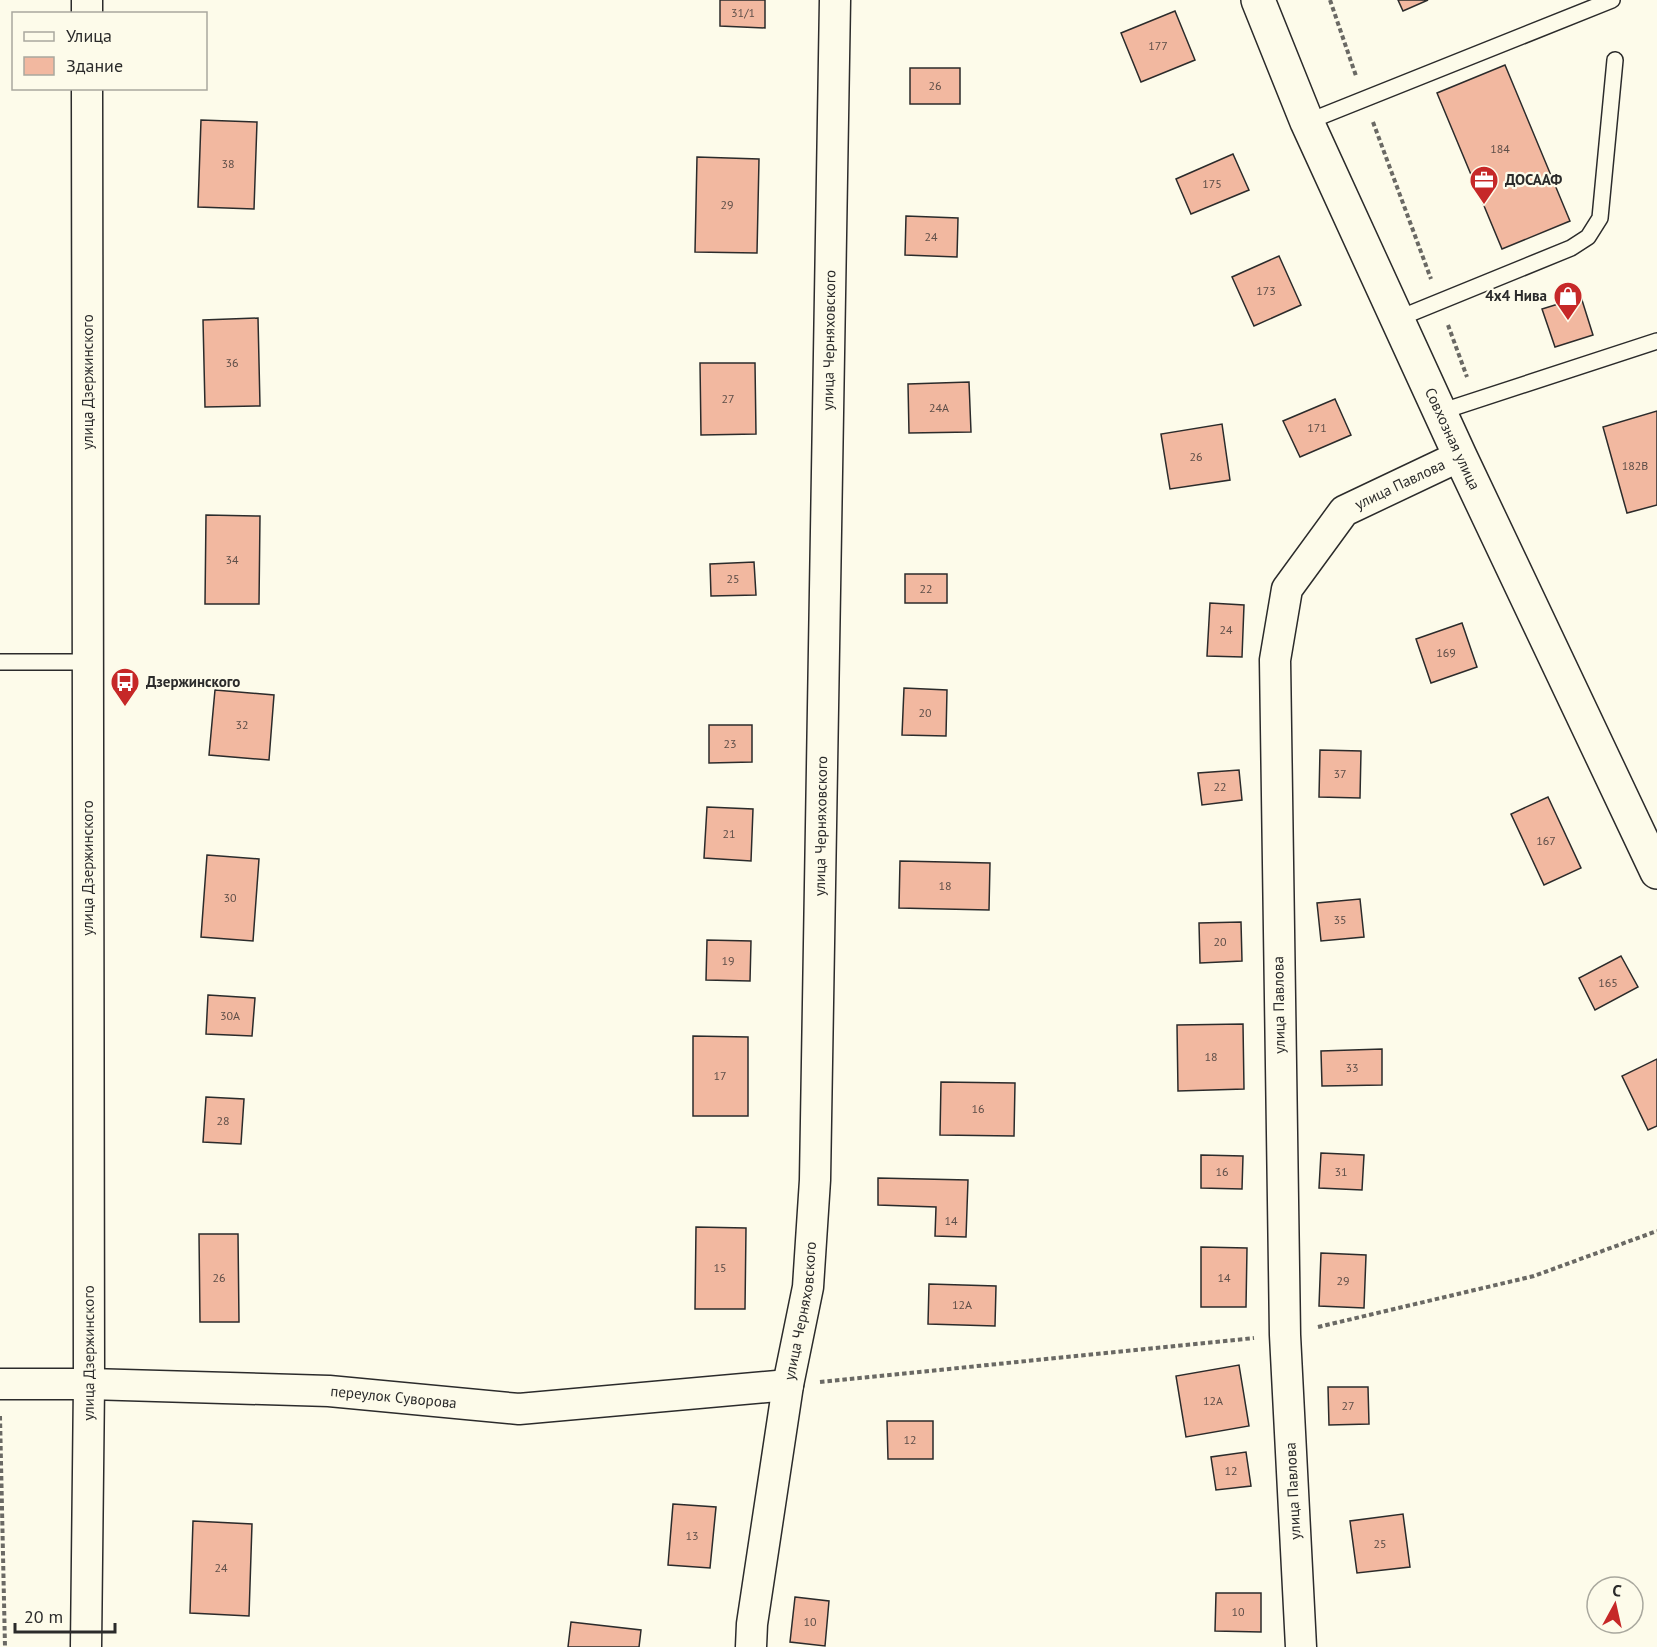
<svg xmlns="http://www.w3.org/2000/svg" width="1657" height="1647" font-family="'PT Sans',sans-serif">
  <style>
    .building { fill: #f2b8a0; stroke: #2b2b2b; stroke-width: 1.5 }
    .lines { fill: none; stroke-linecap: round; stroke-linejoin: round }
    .service-casing { stroke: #2b2b2b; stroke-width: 18 }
    .minor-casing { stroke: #2b2b2b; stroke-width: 33 }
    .tertiary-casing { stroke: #2b2b2b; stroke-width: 36 }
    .path { stroke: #6a6964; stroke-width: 4; stroke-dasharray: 4.5 3; stroke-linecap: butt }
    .service { stroke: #fdfbea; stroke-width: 15 }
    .minor { stroke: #fdfbea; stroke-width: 30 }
    .tertiary { stroke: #fdfbea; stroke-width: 33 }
    .labels { text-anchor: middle; stroke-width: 4.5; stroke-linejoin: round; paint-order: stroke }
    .number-label { font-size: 12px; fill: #5d4e48 }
    .poi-label { font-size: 15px; font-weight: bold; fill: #2b2b2b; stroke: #fdfbea; text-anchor: start }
    .street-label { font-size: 15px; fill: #2b2b2b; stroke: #fdfbea }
  </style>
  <rect width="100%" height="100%" fill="#fdfbea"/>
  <!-- building -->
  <g class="building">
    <path d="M 720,0 L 765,0 L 765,28 L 720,26 Z"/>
    <path d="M 1398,0 L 1428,0 L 1403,11 Z"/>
    <path d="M 1175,11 L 1195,60 L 1141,82 L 1121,33 Z"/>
    <path d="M 1505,65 L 1570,221 L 1502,249 L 1437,93 Z"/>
    <rect x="910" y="68" width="50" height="36"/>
    <path d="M 201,120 L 257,122 L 254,209 L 198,207 Z"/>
    <path d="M 1233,154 L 1249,190 L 1191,214 L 1176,179 Z"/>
    <path d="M 697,157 L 759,159 L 757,253 L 695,252 Z"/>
    <path d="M 906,216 L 958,218 L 957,257 L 905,255 Z"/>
    <path d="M 1279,256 L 1301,305 L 1254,326 L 1232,277 Z"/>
    <path d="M 1581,297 L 1593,335 L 1555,347 L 1542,309 Z"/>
    <path d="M 258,318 L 260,406 L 205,407 L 203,320 Z"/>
    <path d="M 700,363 L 755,363 L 756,434 L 701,435 Z"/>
    <path d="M 969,382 L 971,432 L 909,433 L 908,384 Z"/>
    <path d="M 1335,399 L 1351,435 L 1300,457 L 1283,421 Z"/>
    <path d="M 1657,411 L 1657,505 L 1627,513 L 1603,427 Z"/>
    <path d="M 1222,424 L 1230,480 L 1170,489 L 1161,434 Z"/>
    <path d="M 206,515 L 260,516 L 259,604 L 205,604 Z"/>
    <path d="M 754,562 L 756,595 L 711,596 L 710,564 Z"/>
    <rect x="905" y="574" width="42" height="29"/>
    <path d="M 1210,603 L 1244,605 L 1242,657 L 1207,656 Z"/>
    <path d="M 1462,623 L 1477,667 L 1431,683 L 1416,639 Z"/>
    <path d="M 904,688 L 947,690 L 946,736 L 902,735 Z"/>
    <path d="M 215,690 L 274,695 L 269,760 L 209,755 Z"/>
    <path d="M 709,725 L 752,725 L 752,762 L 709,763 Z"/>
    <path d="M 1320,750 L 1361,751 L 1360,798 L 1319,797 Z"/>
    <path d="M 1239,770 L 1242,800 L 1202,805 L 1198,773 Z"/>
    <path d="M 1548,797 L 1581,868 L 1544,885 L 1511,814 Z"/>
    <path d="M 707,807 L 753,809 L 751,861 L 704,858 Z"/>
    <path d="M 207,855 L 259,859 L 253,941 L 201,937 Z"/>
    <path d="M 900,861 L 990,863 L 989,910 L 899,908 Z"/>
    <path d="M 1360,899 L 1364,937 L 1321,941 L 1317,903 Z"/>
    <path d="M 1241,922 L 1242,961 L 1200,963 L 1199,923 Z"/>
    <path d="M 707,940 L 751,941 L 750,981 L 706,980 Z"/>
    <path d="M 1621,956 L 1638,987 L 1595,1010 L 1579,978 Z"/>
    <path d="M 208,995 L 255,998 L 252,1036 L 206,1034 Z"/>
    <path d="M 1243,1024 L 1244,1089 L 1178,1091 L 1177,1025 Z"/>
    <path d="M 693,1036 L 748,1037 L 748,1116 L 693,1116 Z"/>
    <path d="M 1382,1049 L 1382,1085 L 1322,1086 L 1321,1051 Z"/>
    <path d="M 1657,1059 L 1657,1126 L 1648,1130 L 1622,1076 Z"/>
    <path d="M 941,1082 L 1015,1083 L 1014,1136 L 940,1135 Z"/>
    <path d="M 206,1097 L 244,1099 L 241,1144 L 203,1142 Z"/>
    <path d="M 1321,1153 L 1364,1155 L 1362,1190 L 1319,1188 Z"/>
    <path d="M 1201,1155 L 1243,1156 L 1242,1189 L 1201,1188 Z"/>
    <path d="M 878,1178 L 968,1180 L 966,1237 L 935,1236 L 936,1207 L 878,1205 Z"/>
    <path d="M 696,1227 L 746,1228 L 745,1309 L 695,1309 Z"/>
    <path d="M 199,1234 L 238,1234 L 239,1322 L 200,1322 Z"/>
    <path d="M 1201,1247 L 1247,1248 L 1246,1307 L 1201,1307 Z"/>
    <path d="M 1321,1253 L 1366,1255 L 1364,1308 L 1319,1306 Z"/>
    <path d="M 929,1284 L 996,1286 L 995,1326 L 928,1324 Z"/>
    <path d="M 1239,1365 L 1249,1426 L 1186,1437 L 1176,1376 Z"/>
    <path d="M 1328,1387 L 1368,1387 L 1369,1424 L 1329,1425 Z"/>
    <path d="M 887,1421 L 933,1421 L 933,1459 L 888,1459 Z"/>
    <path d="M 1246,1452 L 1251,1486 L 1216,1490 L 1211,1457 Z"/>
    <path d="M 673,1504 L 716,1507 L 710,1568 L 668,1565 Z"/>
    <path d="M 1403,1514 L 1410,1567 L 1357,1573 L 1350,1521 Z"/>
    <path d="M 193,1521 L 252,1524 L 249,1616 L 190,1613 Z"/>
    <path d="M 1216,1593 L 1261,1593 L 1261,1632 L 1215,1631 Z"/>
    <path d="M 795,1597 L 829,1601 L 825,1646 L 790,1642 Z"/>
    <path d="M 571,1622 L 641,1630 L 639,1647 L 568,1647 Z"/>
  </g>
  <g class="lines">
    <!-- service casing -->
    <g class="service-casing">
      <g id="service">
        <path d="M 1307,122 L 1612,0"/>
        <path d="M 1397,319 L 1571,248 L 1588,237 L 1600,218 L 1615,60"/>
        <path d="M 1440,412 L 1657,341"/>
        <path d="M 0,662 L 88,662"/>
      </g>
    </g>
    <!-- minor casing -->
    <g class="minor-casing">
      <g id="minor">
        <path d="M 87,0 L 87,14"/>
        <path id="s1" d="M 0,1384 L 89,1384 L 329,1391 L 519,1409 L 788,1385"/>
        <path id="s2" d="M 86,1647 L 89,1384 L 87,88"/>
        <path id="s3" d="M 751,1647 L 752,1624 L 788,1385 L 808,1287 L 815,1180 L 835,0"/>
        <path id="s4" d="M 1301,1647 L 1285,1335 L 1275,660 L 1287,589 L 1344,511 L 1460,456"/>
      </g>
    </g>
    <!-- tertiary casing -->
    <g class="tertiary-casing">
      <g id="tertiary">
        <path id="s5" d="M 1258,0 L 1307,122 L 1460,456 L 1657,872"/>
      </g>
    </g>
    <!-- path -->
    <g class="path">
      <path d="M 1330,0 L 1356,76"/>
      <path d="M 1373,122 L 1431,279"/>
      <path d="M 1448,325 L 1467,377"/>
      <path d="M 1318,1327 L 1534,1276 L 1657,1231"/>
      <path d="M 820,1382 L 1254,1338"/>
      <path d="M 0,1416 L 5,1647"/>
    </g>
    <!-- service -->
    <use href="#service" class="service"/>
    <!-- minor -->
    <use href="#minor" class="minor"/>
    <!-- tertiary -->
    <use href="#tertiary" class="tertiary"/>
  </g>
  <!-- icons -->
  <defs>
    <g id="office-pin" transform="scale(1.5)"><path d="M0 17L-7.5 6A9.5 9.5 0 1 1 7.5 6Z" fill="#c62828" stroke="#fdfbea"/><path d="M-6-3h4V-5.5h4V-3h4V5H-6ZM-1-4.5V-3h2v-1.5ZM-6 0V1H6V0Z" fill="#fff"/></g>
    <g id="shop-pin" transform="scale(1.5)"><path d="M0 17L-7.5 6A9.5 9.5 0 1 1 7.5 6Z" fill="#c62828" stroke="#fdfbea"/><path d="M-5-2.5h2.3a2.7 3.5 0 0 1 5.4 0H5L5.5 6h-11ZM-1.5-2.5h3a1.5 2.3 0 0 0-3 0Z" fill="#fff"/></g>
    <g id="bus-pin" transform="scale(1.5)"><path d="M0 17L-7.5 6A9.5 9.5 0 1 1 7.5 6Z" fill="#c62828" stroke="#fdfbea"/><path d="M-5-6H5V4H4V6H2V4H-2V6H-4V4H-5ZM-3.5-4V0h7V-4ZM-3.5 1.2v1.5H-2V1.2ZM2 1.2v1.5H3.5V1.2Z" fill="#fff"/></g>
  </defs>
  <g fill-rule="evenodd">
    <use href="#office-pin" x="1484" y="180"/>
    <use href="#shop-pin" x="1568" y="296"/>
    <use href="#bus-pin" x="125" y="682"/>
  </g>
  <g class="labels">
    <!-- number labels -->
    <g class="number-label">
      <text x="743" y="17">31/1</text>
      <text x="1158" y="50">177</text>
      <text x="935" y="90">26</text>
      <text x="1500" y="153">184</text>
      <text x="228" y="168">38</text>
      <text x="1212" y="188">175</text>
      <text x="727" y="209">29</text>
      <text x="931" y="241">24</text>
      <text x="1266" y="295">173</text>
      <text x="232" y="367">36</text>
      <text x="728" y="403">27</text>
      <text x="939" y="412">24А</text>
      <text x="1317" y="432">171</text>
      <text x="1196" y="461">26</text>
      <text x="1635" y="470">182В</text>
      <text x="232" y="564">34</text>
      <text x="733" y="583">25</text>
      <text x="926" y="593">22</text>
      <text x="1226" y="634">24</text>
      <text x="1446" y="657">169</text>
      <text x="925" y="717">20</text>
      <text x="242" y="729">32</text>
      <text x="730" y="748">23</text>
      <text x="1340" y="778">37</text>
      <text x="1220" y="791">22</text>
      <text x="729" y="838">21</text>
      <text x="1546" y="845">167</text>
      <text x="945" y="890">18</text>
      <text x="230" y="902">30</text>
      <text x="1340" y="924">35</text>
      <text x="1220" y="946">20</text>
      <text x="728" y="965">19</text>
      <text x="1608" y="987">165</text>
      <text x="230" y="1020">30А</text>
      <text x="1211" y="1061">18</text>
      <text x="1352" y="1072">33</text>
      <text x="720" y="1080">17</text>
      <text x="978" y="1113">16</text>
      <text x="223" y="1125">28</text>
      <text x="1222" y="1176">16</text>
      <text x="1341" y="1176">31</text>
      <text x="951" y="1225">14</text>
      <text x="720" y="1272">15</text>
      <text x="219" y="1282">26</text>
      <text x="1224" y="1282">14</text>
      <text x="1343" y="1285">29</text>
      <text x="962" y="1309">12А</text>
      <text x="1213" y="1405">12А</text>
      <text x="1348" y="1410">27</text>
      <text x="910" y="1444">12</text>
      <text x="1231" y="1475">12</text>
      <text x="692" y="1540">13</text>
      <text x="1380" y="1548">25</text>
      <text x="221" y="1572">24</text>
      <text x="1238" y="1616">10</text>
      <text x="810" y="1626">10</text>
    </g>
    <!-- poi labels -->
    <g class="poi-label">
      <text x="1505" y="185">ДОСААФ</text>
      <text x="1547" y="301" text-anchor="end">4x4 Нива</text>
      <text x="146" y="687">Дзержинского</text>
    </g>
    <!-- street labels -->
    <g class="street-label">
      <text dy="5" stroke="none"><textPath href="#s3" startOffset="1312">улица Черняховского</textPath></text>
      <text transform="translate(88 382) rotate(-90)" y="5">улица Дзержинского</text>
      <text dy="5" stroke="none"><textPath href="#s5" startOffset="480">Совхозная улица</textPath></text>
      <text dy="5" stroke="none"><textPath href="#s4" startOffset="1218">улица Павлова</textPath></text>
      <text dy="5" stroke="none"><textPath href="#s3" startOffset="826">улица Черняховского</textPath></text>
      <text transform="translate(88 868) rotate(-90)" y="5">улица Дзержинского</text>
      <text transform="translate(1279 1005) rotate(-91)" y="5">улица Павлова</text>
      <text dy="5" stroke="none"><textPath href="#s3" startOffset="340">улица Черняховского</textPath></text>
      <text dy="5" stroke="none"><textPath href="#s2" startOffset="294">улица Дзержинского</textPath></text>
      <text dy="5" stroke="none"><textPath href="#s1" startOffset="394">переулок Суворова</textPath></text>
      <text transform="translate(1293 1491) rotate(-93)" y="5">улица Павлова</text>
    </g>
  </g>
  <!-- legend -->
  <rect x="12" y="12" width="195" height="78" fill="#fdfbea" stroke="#a9a89e" stroke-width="1.5"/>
  <rect x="24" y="32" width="30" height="9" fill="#fdfbea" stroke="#a9a89e" stroke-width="1.5"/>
  <text x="66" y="42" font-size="18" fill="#2b2b2b">Улица</text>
  <rect x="24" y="57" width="30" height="18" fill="#f2b8a0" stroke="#a9a89e" stroke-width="1.5"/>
  <text x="66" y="72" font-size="18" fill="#2b2b2b">Здание</text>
  <!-- north arrow -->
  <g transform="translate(1615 1605) rotate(8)"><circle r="28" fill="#fdfbea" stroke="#a9a89e" stroke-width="1.5"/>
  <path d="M0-4.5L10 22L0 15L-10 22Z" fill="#c62828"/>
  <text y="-9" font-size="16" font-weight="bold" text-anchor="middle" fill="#2b2b2b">С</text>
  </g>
  <!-- scale -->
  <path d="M15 1623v9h100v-9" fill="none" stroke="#2b2b2b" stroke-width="3"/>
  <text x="24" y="1623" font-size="18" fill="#2b2b2b" stroke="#fdfbea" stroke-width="4.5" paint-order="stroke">20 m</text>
</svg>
